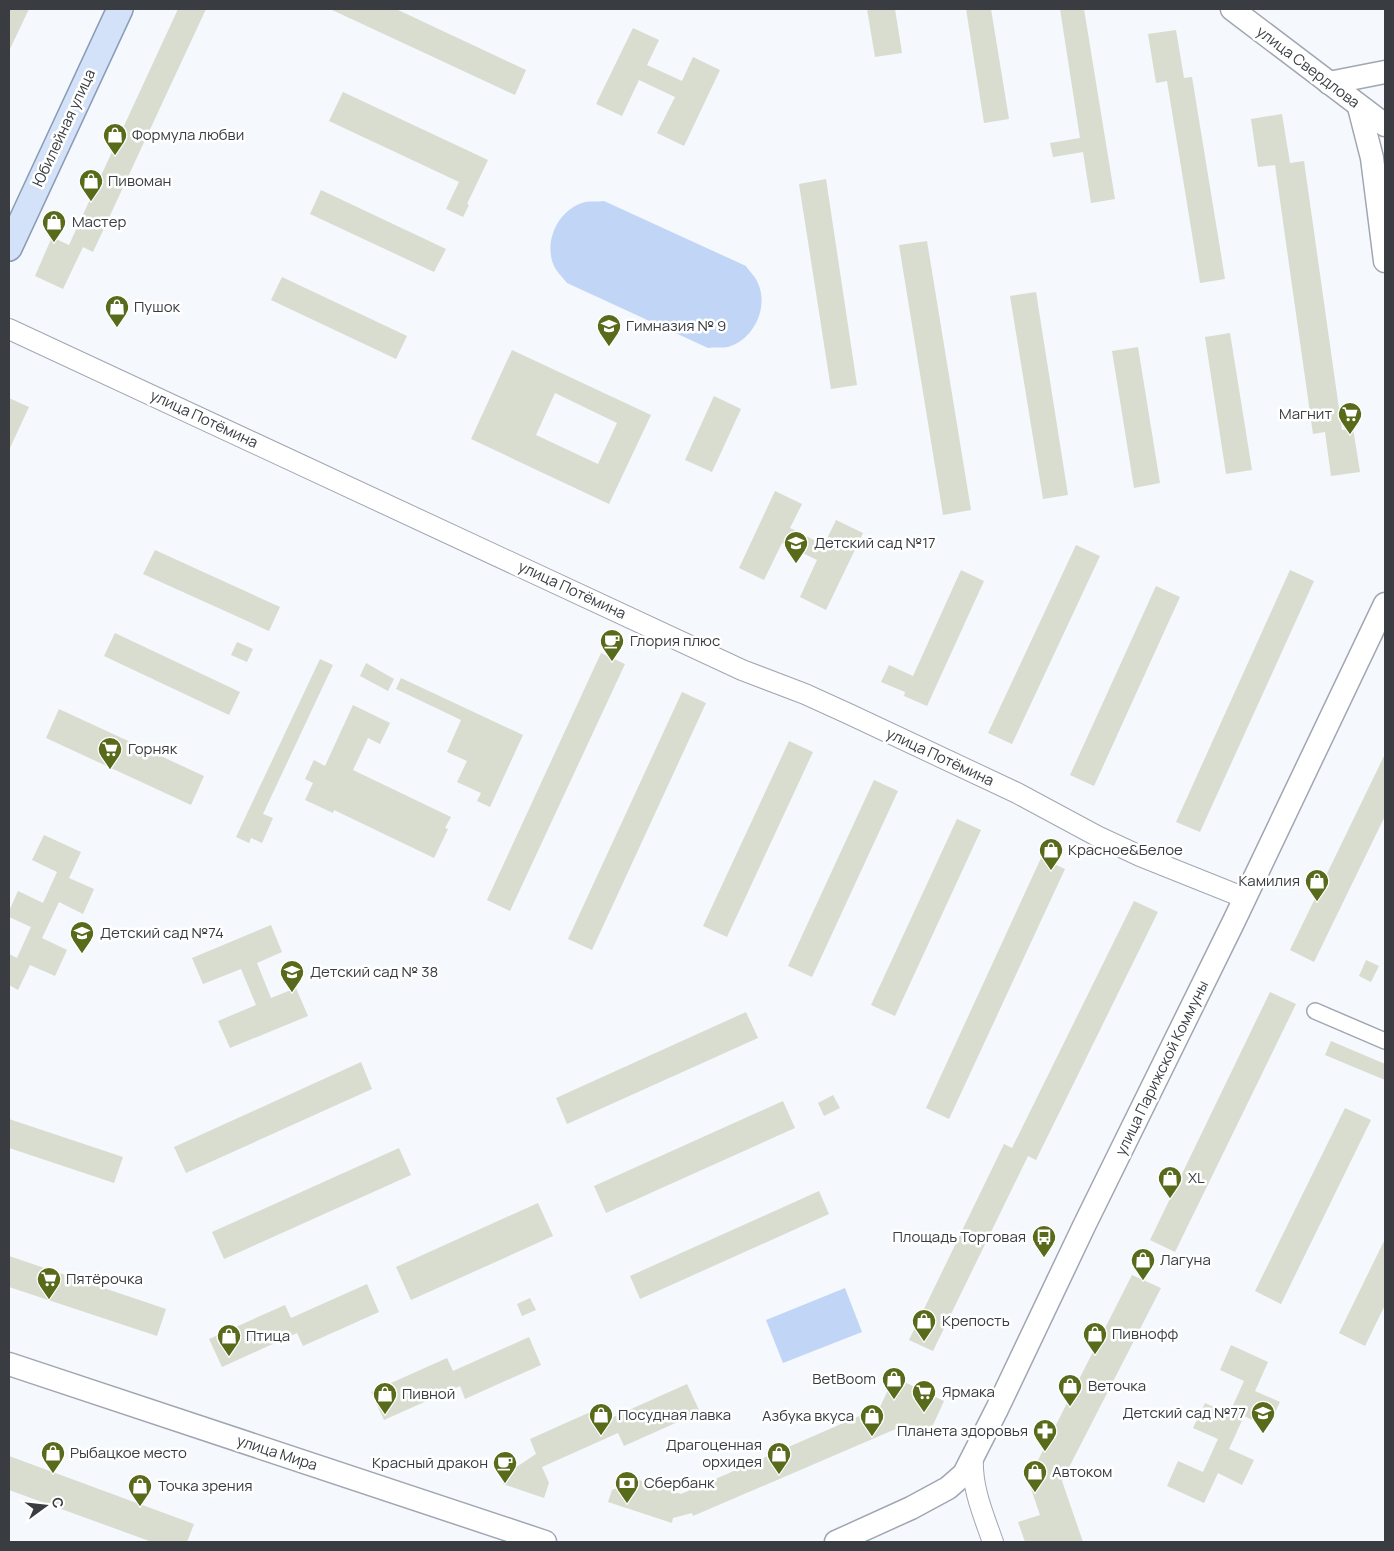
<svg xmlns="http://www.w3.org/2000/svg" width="1394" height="1551" font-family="Manrope,sans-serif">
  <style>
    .pitch { fill: #c1d6f6 }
    .building { fill: #d8ddd0; fill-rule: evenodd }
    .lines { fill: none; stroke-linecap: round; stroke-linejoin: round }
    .minor-casing { stroke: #a0a7b2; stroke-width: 18 }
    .tertiary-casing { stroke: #a0a7b2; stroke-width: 22 }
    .secondary-casing { stroke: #a0a7b2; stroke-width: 25 }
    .primary-casing { stroke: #8a9cb5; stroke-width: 28 }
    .minor { stroke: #fff; stroke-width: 15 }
    .tertiary { stroke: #fff; stroke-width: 20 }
    .secondary { stroke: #fff; stroke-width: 22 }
    .primary { stroke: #d3e2f8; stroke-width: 25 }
    .labels { text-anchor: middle; stroke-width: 5; stroke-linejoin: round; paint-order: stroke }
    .street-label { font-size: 15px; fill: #393d41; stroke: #fff }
    .poi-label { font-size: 15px; fill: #393d41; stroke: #fff; text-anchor: start }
  </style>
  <rect width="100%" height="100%" fill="#f5f8fd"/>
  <!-- pitch -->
  <g class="pitch">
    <path d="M 604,201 L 746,266 C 749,271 755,276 757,281 C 770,306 754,340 728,347 C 722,348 714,347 708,348 L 567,283 C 563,278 558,273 555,268 C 542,243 558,209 585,202 C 591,201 598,202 604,201 Z"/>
    <path d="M 845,1288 L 862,1332 L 783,1363 L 766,1320 Z"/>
  </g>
  <!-- building -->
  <g class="building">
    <path d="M 9,9 L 29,9 L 9,51 Z"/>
    <path d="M 178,9 L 206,9 L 93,252 L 83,247 L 63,289 L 35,276 L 52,237 L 69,245 Z"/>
    <path d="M 330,9 L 396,9 L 526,70 L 515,95 Z"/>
    <path d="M 867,9 L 895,9 L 902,53 L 875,57 Z"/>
    <path d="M 966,9 L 991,9 L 1009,119 L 984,123 Z"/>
    <path d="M 1060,9 L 1084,9 L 1115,199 L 1091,203 L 1083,152 L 1053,157 L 1050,143 L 1080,138 Z"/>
    <path d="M 633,28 L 659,40 L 647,65 L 682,81 L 693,57 L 720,70 L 684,146 L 657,133 L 675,97 L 639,80 L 622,116 L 596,104 Z"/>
    <path d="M 1176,30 L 1184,78 L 1192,77 L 1225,279 L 1200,283 L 1167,81 L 1156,83 L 1148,34 Z"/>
    <path d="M 343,92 L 488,160 L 467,204 L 469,205 L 463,217 L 446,209 L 459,182 L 329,121 Z"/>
    <path d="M 1282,114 L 1290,163 L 1304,161 L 1342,430 L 1353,428 L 1360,472 L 1331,476 L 1325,432 L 1313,434 L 1275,165 L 1258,167 L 1251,119 Z"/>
    <path d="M 826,179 L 857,385 L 831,389 L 799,184 Z"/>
    <path d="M 321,190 L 446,249 L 434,272 L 310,214 Z"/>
    <path d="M 927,241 L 971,510 L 943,515 L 899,245 Z"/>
    <path d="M 282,277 L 407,336 L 396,359 L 271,300 Z"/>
    <path d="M 1036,292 L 1068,495 L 1043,499 L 1010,296 Z"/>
    <path d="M 1230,333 L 1252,470 L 1226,474 L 1205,337 Z"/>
    <path d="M 1138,347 L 1160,483 L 1134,488 L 1112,351 Z"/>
    <path d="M 512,350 L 651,415 L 609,504 L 471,439 ZM 555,393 L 617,423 L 598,464 L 536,435 Z"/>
    <path d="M 714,396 L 741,409 L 712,472 L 685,460 Z"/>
    <path d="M 9,398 L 29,407 L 9,450 Z"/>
    <path d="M 775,491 L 802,504 L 790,528 L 824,545 L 836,520 L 863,533 L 826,610 L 800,597 L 817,560 L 782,543 L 764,580 L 739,568 Z"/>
    <path d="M 1076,545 L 1100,556 L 1012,744 L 988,733 Z"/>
    <path d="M 155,550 L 280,607 L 269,631 L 143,574 Z"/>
    <path d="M 961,570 L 984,581 L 927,706 L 904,696 L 905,692 L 881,682 L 889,665 L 913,676 Z"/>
    <path d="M 1290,570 L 1314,581 L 1200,832 L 1176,822 Z"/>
    <path d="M 1156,586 L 1180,597 L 1094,786 L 1070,775 Z"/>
    <path d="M 115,633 L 240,692 L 229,715 L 104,656 Z"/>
    <path d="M 237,642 L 253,649 L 247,662 L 231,655 Z"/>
    <path d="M 601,653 L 625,664 L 510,911 L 487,900 Z"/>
    <path d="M 320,659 L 333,665 L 263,814 L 273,818 L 262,843 L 251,838 L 249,843 L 236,837 Z"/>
    <path d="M 366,663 L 394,679 L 388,691 L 360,676 Z"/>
    <path d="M 401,678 L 523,735 L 490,807 L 477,801 L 481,793 L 457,782 L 467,761 L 447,752 L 461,720 L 396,689 Z"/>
    <path d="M 682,692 L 706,703 L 592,950 L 568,939 Z"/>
    <path d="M 353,705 L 390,723 L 380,744 L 368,738 L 353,770 L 451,817 L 445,828 L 448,829 L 434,858 L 334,810 L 333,813 L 305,800 L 313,783 L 305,779 L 314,760 L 325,766 Z"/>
    <path d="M 59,709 L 204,776 L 191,805 L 46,738 Z"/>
    <path d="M 789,741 L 813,752 L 727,937 L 703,926 Z"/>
    <path d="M 1385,754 L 1385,816 L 1314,962 L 1290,950 Z"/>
    <path d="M 874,780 L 898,791 L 812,977 L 788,966 Z"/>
    <path d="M 957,819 L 981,830 L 895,1016 L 871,1005 Z"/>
    <path d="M 44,835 L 81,852 L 69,878 L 94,889 L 83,914 L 59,902 L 42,938 L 67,950 L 55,976 L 30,965 L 18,990 L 9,985 L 9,954 L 17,958 L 31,927 L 9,917 L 9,911 L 18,891 L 43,903 L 57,872 L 32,860 Z"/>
    <path d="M 1041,858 L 1065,869 L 949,1119 L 926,1108 Z"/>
    <path d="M 1134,901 L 1158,912 L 1036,1160 L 1028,1156 L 933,1351 L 909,1340 L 1004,1144 L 1012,1148 Z"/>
    <path d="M 271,925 L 282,952 L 257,963 L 271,998 L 296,988 L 308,1016 L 230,1048 L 218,1021 L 256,1005 L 241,969 L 203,984 L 192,958 Z"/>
    <path d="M 1366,960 L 1379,966 L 1371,982 L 1359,976 Z"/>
    <path d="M 1270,992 L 1296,1004 L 1175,1252 L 1150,1240 Z"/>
    <path d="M 746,1012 L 758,1038 L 567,1124 L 556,1098 Z"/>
    <path d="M 1331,1041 L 1385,1064 L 1385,1080 L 1325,1055 Z"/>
    <path d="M 361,1062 L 372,1089 L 186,1173 L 174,1147 Z"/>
    <path d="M 833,1095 L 840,1108 L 824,1116 L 818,1103 Z"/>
    <path d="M 783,1101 L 795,1128 L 606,1213 L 594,1186 Z"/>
    <path d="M 1345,1108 L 1371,1120 L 1281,1304 L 1255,1291 Z"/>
    <path d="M 9,1119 L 123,1157 L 114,1183 L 9,1148 Z"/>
    <path d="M 399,1148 L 411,1175 L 224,1259 L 212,1232 Z"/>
    <path d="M 819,1191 L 829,1214 L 640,1299 L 630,1276 Z"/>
    <path d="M 538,1203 L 553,1236 L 411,1300 L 396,1267 Z"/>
    <path d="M 1385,1239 L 1385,1305 L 1365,1346 L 1339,1333 Z"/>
    <path d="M 9,1256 L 166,1309 L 157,1336 L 9,1287 Z"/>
    <path d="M 1132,1275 L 1161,1288 L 1062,1481 L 1083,1542 L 1025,1542 L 1018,1522 L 1040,1515 L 1028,1480 Z"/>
    <path d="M 367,1284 L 379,1312 L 303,1346 L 297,1333 L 222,1367 L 209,1339 L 285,1305 L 291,1318 Z"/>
    <path d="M 530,1298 L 536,1310 L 522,1316 L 517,1304 Z"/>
    <path d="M 529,1337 L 541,1365 L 465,1399 L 460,1386 L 384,1420 L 371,1392 L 447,1358 L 453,1371 Z"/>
    <path d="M 1231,1345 L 1268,1362 L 1255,1391 L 1280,1402 L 1268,1427 L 1244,1416 L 1229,1449 L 1254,1460 L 1242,1485 L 1218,1473 L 1204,1503 L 1167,1486 L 1178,1461 L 1203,1472 L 1218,1439 L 1193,1428 L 1205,1403 L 1229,1414 L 1244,1381 L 1220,1370 Z"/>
    <path d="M 894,1377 L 944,1401 L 928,1436 L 905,1425 L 693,1516 L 692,1513 L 673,1518 L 672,1523 L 608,1502 L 612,1490 L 639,1480 L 681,1494 L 880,1407 Z"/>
    <path d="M 687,1384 L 700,1412 L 624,1446 L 618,1433 L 542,1467 L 549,1483 L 544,1498 L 503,1484 L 508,1469 L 512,1470 L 536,1454 L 530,1439 L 606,1405 L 611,1418 Z"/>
    <path d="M 9,1456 L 194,1524 L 187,1542 L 152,1542 L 9,1490 Z"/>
  </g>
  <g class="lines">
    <!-- minor casing -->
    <g class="minor-casing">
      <path id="minor" d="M 1315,1011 L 1385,1041"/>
    </g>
    <!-- tertiary casing -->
    <g class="tertiary-casing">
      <g id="tertiary">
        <path d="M 9,329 L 742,670 L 805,694 L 849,714 L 1017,793 L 1097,836 L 1140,856 L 1245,898"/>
        <path d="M 973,1456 C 971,1486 983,1514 993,1542"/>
      </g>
    </g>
    <!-- secondary casing -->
    <g class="secondary-casing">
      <g id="secondary">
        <path d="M 1232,9 L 1385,125"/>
        <path d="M 1329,83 L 1385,72"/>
        <path d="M 1359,107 L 1372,158 L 1385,261"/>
        <path d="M 9,1364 L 545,1542"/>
        <path d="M 836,1542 L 911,1508 L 948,1488 L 964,1474 L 997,1409 L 1084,1226 L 1234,921 L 1385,604"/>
      </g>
    </g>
    <!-- primary casing -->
    <g class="primary-casing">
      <path id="primary" d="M 9,248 L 120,9"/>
    </g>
    <!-- minor -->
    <use href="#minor" class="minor"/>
    <!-- tertiary -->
    <use href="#tertiary" class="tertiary"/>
    <!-- secondary -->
    <use href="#secondary" class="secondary"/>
    <!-- primary -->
    <use href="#primary" class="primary"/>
  </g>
  <!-- icons -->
  <defs>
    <g id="shop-pin" transform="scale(1.25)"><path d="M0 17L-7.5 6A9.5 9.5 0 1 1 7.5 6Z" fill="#576b1a" stroke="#fff"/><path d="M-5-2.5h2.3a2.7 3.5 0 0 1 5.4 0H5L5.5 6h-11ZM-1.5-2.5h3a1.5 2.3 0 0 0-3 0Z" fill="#fff"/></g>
    <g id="school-pin" transform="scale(1.25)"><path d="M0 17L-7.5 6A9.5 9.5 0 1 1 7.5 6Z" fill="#576b1a" stroke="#fff"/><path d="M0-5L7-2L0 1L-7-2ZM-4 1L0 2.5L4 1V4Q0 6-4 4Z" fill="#fff"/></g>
    <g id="supermarket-pin" transform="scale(1.25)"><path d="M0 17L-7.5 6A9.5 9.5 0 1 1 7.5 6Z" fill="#576b1a" stroke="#fff"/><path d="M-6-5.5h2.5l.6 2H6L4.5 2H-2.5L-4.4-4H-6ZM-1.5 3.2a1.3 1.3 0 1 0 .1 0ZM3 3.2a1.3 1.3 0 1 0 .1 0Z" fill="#fff"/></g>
    <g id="cafe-pin" transform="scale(1.25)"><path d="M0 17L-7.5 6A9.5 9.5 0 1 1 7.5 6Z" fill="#576b1a" stroke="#fff"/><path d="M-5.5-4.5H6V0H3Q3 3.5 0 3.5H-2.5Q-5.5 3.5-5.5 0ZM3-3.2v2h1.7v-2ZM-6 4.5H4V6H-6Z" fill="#fff"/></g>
    <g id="bus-pin" transform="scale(1.25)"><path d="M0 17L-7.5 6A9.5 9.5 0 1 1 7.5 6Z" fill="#576b1a" stroke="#fff"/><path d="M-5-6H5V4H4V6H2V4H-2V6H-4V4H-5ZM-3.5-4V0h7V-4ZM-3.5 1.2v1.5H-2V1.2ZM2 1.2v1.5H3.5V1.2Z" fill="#fff"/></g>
    <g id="pharmacy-pin" transform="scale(1.25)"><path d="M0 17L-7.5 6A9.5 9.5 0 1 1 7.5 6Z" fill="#576b1a" stroke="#fff"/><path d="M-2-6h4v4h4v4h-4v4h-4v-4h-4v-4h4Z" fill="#fff"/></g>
    <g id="bank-pin" transform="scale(1.25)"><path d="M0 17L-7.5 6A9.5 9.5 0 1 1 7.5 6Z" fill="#576b1a" stroke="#fff"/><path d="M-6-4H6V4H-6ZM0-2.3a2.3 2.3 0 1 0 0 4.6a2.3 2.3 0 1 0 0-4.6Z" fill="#fff"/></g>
  </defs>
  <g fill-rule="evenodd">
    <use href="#shop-pin" x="115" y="135"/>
    <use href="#shop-pin" x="91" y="181"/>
    <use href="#shop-pin" x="54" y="222"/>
    <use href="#shop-pin" x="117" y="307"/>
    <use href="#school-pin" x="609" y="326"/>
    <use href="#supermarket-pin" x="1350" y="414"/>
    <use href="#school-pin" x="796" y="543"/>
    <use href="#cafe-pin" x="612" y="641"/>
    <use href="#supermarket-pin" x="110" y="749"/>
    <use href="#shop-pin" x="1051" y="850"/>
    <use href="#shop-pin" x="1317" y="881"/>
    <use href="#school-pin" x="82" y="933"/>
    <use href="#school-pin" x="292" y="972"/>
    <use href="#shop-pin" x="1170" y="1178"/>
    <use href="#bus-pin" x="1044" y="1237"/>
    <use href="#shop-pin" x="1143" y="1260"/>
    <use href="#supermarket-pin" x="49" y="1279"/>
    <use href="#shop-pin" x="924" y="1321"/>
    <use href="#shop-pin" x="1095" y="1334"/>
    <use href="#shop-pin" x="229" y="1336"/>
    <use href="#shop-pin" x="894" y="1379"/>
    <use href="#shop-pin" x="1070" y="1386"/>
    <use href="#supermarket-pin" x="924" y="1392"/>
    <use href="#shop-pin" x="385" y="1394"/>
    <use href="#school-pin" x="1263" y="1413"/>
    <use href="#shop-pin" x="601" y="1415"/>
    <use href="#shop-pin" x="872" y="1416"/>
    <use href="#pharmacy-pin" x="1045" y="1431"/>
    <use href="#shop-pin" x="53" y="1453"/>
    <use href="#shop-pin" x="779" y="1454"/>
    <use href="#cafe-pin" x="505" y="1463"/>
    <use href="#shop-pin" x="1035" y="1472"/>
    <use href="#bank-pin" x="627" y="1483"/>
    <use href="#shop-pin" x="140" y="1486"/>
  </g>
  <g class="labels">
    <!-- street labels -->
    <g class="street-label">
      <text transform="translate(1308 67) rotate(37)" y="5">улица Свердлова</text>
      <text transform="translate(64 128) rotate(-65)" y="5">Юбилейная улица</text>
      <text transform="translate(204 419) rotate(25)" y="5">улица Потёмина</text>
      <text transform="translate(572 590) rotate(25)" y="5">улица Потёмина</text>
      <text transform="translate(940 757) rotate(25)" y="5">улица Потёмина</text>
      <text transform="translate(1162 1068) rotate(-64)" y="5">улица Парижской Коммуны</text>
      <text transform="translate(277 1453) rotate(18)" y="5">улица Мира</text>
    </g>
    <!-- poi labels -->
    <g class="poi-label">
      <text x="132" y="140">Формула любви</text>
      <text x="108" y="186">Пивоман</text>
      <text x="72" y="227">Мастер</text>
      <text x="134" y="312">Пушок</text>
      <text x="626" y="331">Гимназия № 9</text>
      <text x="1332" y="419" text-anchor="end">Магнит</text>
      <text x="814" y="548">Детский сад №17</text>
      <text x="630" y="646">Глория плюс</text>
      <text x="128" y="754">Горняк</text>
      <text x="1068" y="855">Красное&amp;Белое</text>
      <text x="1300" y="886" text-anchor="end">Камилия</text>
      <text x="100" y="938">Детский сад №74</text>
      <text x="310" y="977">Детский сад № 38</text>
      <text x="1188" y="1183">XL</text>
      <text x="1026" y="1242" text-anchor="end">Площадь Торговая</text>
      <text x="1160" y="1265">Лагуна</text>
      <text x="66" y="1284">Пятёрочка</text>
      <text x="942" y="1326">Крепость</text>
      <text x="1112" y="1339">Пивнофф</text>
      <text x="246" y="1341">Птица</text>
      <text x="876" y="1384" text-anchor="end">BetBoom</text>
      <text x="1088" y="1391">Веточка</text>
      <text x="942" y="1397">Ярмака</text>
      <text x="402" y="1399">Пивной</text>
      <text x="1246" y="1418" text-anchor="end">Детский сад №77</text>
      <text x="618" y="1420">Посудная лавка</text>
      <text x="854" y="1421" text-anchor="end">Азбука вкуса</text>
      <text x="1028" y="1436" text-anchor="end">Планета здоровья</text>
      <text x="762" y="1450" text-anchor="end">Драгоценная<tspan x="762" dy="17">орхидея</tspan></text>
      <text x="70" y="1458">Рыбацкое место</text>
      <text x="488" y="1468" text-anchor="end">Красный дракон</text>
      <text x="1052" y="1477">Автоком</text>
      <text x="644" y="1488">Сбербанк</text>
      <text x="158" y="1491">Точка зрения</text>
    </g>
  </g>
  <!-- border -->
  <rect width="1394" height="1551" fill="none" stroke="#393d41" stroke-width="20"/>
  <!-- north arrow -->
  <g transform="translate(45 1506) rotate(75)" stroke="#ffffff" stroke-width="4" paint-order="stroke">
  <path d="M0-4L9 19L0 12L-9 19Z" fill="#393d41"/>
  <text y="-8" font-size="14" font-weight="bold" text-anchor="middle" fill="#393d41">С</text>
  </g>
</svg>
